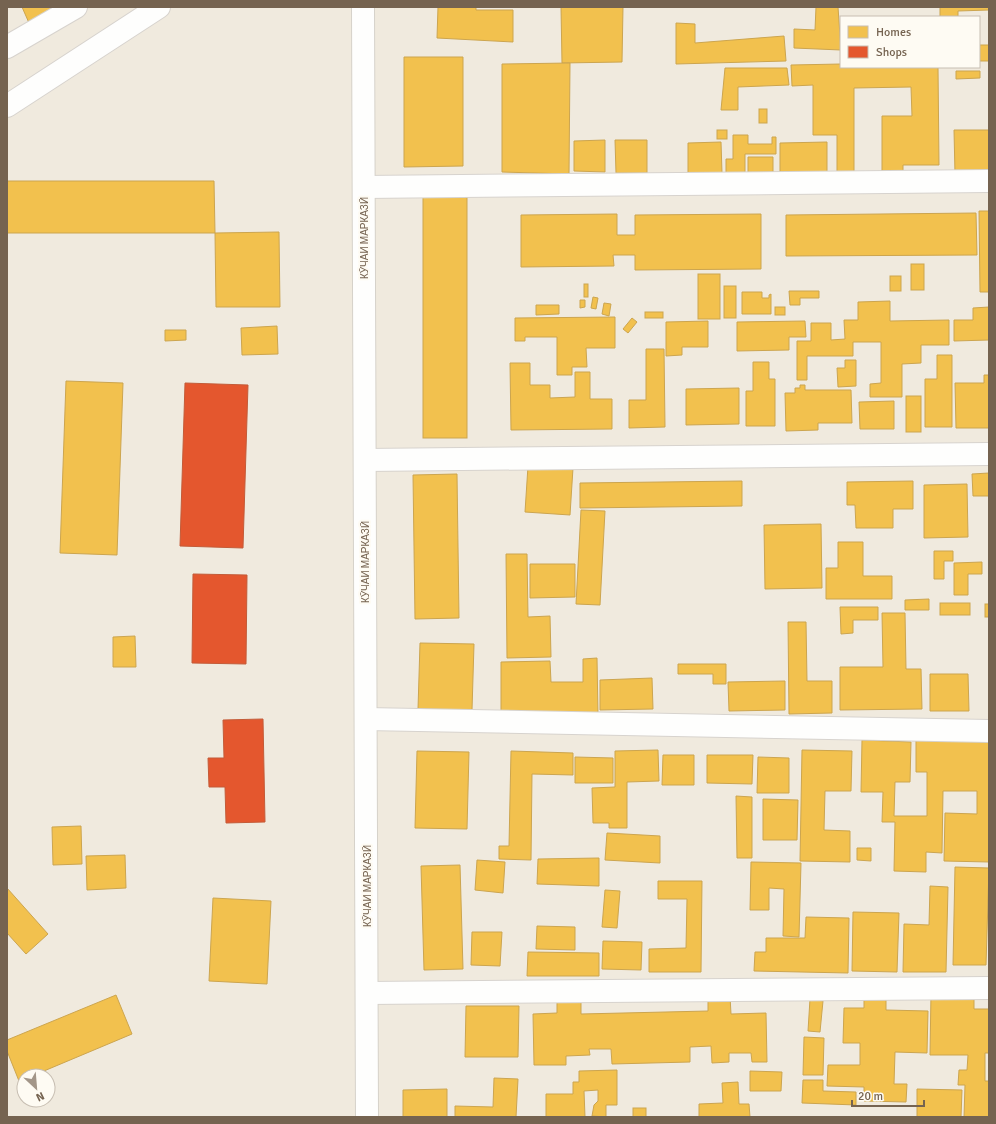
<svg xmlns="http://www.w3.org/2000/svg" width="996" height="1124" font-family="Signika,sans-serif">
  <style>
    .residential { fill: #f0eade; fill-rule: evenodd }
    .homes { fill: #f2c14e; stroke: #cca54f }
    .shops { fill: #e4572e; stroke: #c35b38 }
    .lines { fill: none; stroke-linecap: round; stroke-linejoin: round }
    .street-casing { stroke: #d7d3ce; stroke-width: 24 }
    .secondary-casing { stroke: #d6d2ca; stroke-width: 24 }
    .street { stroke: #fefefd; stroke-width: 22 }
    .secondary { stroke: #fefefd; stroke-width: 22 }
    .labels { text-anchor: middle; stroke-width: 4; stroke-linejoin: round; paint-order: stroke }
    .street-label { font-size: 10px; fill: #756350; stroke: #fefbf3 }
  </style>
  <rect width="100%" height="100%" fill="#f8f6f0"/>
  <!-- residential -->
  <path class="residential" d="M 7,7 L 989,7 L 989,1117 L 7,1117 ZM 841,17 L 979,17 L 979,67 L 841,67 ZM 24,1076 L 48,1076 L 48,1100 L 24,1100 Z"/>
  <!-- homes -->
  <g class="homes">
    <path d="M 22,7 L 72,7 L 33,32 Z"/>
    <path d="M 438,7 L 476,7 L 476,10 L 513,10 L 513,42 L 437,38 Z"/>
    <path d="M 561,7 L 623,7 L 622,62 L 562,63 Z"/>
    <path d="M 816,7 L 838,7 L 841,50 L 794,48 L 794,29 L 815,30 Z"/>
    <path d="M 940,7 L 989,7 L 989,10 L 958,11 L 958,17 L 940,17 Z"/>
    <path d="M 676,23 L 695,24 L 695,43 L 784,36 L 786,61 L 676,64 Z"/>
    <rect x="979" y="45" width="10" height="16"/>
    <path d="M 404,57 L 463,57 L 463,166 L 404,167 Z"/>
    <path d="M 570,63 L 569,174 L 502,172 L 502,64 Z"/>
    <path d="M 841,64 L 841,67 L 938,67 L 939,165 L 903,165 L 903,173 L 882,174 L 882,116 L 912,116 L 911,87 L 854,88 L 854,176 L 837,176 L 837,135 L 813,135 L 813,85 L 792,86 L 791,65 Z"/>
    <path d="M 725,68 L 787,68 L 789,85 L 738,87 L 738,110 L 721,110 Z"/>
    <path d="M 956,71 L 980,71 L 980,78 L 956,79 Z"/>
    <rect x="759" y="109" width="8" height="14"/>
    <rect x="717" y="130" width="10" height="9"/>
    <path d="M 954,130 L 989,130 L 989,174 L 955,174 Z"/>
    <path d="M 733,135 L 748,135 L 748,144 L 772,144 L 772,137 L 776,137 L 776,154 L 745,154 L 745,174 L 726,174 L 726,159 L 733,159 Z"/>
    <path d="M 605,140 L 605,172 L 574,171 L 574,141 Z"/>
    <path d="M 615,140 L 647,140 L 647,173 L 616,173 Z"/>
    <path d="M 721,142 L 722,173 L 688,174 L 688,143 Z"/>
    <path d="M 827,142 L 827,178 L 780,178 L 780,143 Z"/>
    <path d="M 748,157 L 773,157 L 773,175 L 748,176 Z"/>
    <path d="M 7,181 L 214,181 L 215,233 L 7,233 Z"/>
    <rect x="423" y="197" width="44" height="241"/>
    <path d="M 979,211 L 989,211 L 989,292 L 980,292 Z"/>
    <path d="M 976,213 L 977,255 L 786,256 L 786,215 Z"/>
    <path d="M 617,214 L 617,235 L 635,235 L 635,215 L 761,214 L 761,269 L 635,270 L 635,255 L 613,255 L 614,266 L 521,267 L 521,215 Z"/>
    <path d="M 279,232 L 280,307 L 216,307 L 215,233 Z"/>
    <rect x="911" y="264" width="13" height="26"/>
    <rect x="698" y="274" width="22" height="45"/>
    <rect x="890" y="276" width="11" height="15"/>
    <rect x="584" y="284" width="4" height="13"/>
    <rect x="724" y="286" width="12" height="32"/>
    <path d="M 789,291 L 819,291 L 819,298 L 800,298 L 800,305 L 790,305 Z"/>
    <path d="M 742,292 L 762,292 L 762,298 L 769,298 L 769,295 L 771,294 L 771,314 L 742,314 Z"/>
    <path d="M 593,297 L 598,298 L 596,309 L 591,308 Z"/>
    <path d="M 580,300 L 585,300 L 585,307 L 580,308 Z"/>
    <path d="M 890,301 L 890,321 L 949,320 L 949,345 L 921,345 L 921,363 L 902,364 L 902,397 L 870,397 L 870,384 L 881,383 L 881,342 L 853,342 L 853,356 L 807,356 L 807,380 L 797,380 L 797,341 L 811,341 L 811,323 L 831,323 L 831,340 L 845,339 L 844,320 L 858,320 L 858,302 Z"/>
    <path d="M 604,303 L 611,304 L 609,316 L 602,314 Z"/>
    <path d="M 536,305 L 559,305 L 559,314 L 536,315 Z"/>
    <rect x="775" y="307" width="10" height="8"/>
    <path d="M 989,307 L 989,340 L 954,341 L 954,320 L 973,320 L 973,308 Z"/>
    <rect x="645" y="312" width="18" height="6"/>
    <path d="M 615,317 L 615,348 L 586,348 L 587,367 L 572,367 L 572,375 L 557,375 L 557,337 L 525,337 L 525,341 L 515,341 L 515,318 Z"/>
    <path d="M 632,318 L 637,322 L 628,333 L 623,329 Z"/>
    <path d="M 708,321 L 708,347 L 682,347 L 682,355 L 666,356 L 666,322 Z"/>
    <path d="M 805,321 L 806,337 L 789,337 L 789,350 L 737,351 L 737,322 Z"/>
    <path d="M 277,326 L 278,354 L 242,355 L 241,328 Z"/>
    <path d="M 165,330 L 186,330 L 186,340 L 165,341 Z"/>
    <path d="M 646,349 L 664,349 L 665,427 L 629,428 L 629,400 L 646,400 Z"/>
    <path d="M 937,355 L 952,355 L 952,427 L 925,427 L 925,379 L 937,379 Z"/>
    <path d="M 845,360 L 856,360 L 856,386 L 838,387 L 837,368 L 845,368 Z"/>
    <path d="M 753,362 L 769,362 L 769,379 L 775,379 L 775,426 L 746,426 L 746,391 L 753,391 Z"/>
    <path d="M 510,363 L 530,363 L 530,385 L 550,385 L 550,398 L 575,397 L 575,372 L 590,372 L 590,399 L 612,399 L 612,429 L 511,430 Z"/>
    <path d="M 984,375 L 989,375 L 989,428 L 956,428 L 955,383 L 984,383 Z"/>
    <path d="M 66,381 L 123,383 L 117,555 L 60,553 Z"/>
    <path d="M 800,385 L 805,385 L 805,390 L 851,390 L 852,423 L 818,423 L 818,430 L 786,431 L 785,393 L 795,393 L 795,388 L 800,388 Z"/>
    <path d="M 739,388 L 739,424 L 686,425 L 686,389 Z"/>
    <rect x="906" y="396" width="15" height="36"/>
    <path d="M 894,401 L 894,429 L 860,429 L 859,402 Z"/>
    <path d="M 528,466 L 573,468 L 570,515 L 525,512 Z"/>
    <path d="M 989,473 L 989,496 L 973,496 L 972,474 Z"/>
    <path d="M 457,474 L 459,618 L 415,619 L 413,475 Z"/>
    <path d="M 742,481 L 742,506 L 580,508 L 580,483 Z"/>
    <path d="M 913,481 L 913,509 L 893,509 L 893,528 L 856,528 L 855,505 L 847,505 L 847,482 Z"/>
    <path d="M 967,484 L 968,537 L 924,538 L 924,485 Z"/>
    <path d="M 581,510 L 605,511 L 600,605 L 576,604 Z"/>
    <path d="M 821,524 L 822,588 L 765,589 L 764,525 Z"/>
    <path d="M 838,542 L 863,542 L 863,576 L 892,576 L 892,599 L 826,599 L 826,568 L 838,568 Z"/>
    <path d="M 934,551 L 953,551 L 953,561 L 944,561 L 944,579 L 934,579 Z"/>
    <path d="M 506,554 L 527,554 L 528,617 L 550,616 L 551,657 L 507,658 Z"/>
    <path d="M 982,562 L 982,574 L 968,574 L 968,595 L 954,595 L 954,563 Z"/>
    <path d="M 530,564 L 575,564 L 575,597 L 530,598 Z"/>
    <path d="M 929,599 L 929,610 L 905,610 L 905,600 Z"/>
    <rect x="940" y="603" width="30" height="12"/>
    <rect x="985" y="604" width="4" height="13"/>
    <path d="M 840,607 L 878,607 L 878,620 L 853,620 L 853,633 L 841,634 Z"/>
    <path d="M 882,613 L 905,613 L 906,669 L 921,669 L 922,709 L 840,710 L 840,667 L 883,667 Z"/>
    <path d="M 788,622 L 806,622 L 807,681 L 832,681 L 832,713 L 789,714 Z"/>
    <path d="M 135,636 L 136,667 L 113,667 L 113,637 Z"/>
    <path d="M 420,643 L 474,644 L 472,710 L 418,709 Z"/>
    <path d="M 597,658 L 598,716 L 501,718 L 501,662 L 550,661 L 551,682 L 583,682 L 583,659 Z"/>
    <path d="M 678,664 L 726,664 L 726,684 L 713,684 L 713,674 L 678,674 Z"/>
    <path d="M 930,674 L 968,674 L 969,711 L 930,711 Z"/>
    <path d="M 652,678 L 653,709 L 600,710 L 600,680 Z"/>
    <path d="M 785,681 L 785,710 L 729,711 L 728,682 Z"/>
    <path d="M 862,740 L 911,742 L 910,782 L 895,782 L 894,816 L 927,816 L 927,772 L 916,772 L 916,740 L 989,742 L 989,862 L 944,861 L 945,813 L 977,814 L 977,791 L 943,791 L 942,853 L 926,852 L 926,872 L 894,871 L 895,822 L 882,822 L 883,792 L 861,792 Z"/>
    <path d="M 658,750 L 659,781 L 627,782 L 627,828 L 609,828 L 609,823 L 593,823 L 592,788 L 615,787 L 615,751 Z"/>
    <path d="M 802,750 L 852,751 L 851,791 L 825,791 L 824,830 L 850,831 L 850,862 L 800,861 Z"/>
    <path d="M 417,751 L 469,752 L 467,829 L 415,828 Z"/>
    <path d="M 511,751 L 573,753 L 573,775 L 532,774 L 531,860 L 499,859 L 499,846 L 509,846 Z"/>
    <path d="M 663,755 L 694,755 L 694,785 L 662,785 Z"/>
    <path d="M 707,755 L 753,755 L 752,784 L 707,783 Z"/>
    <path d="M 575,757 L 613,758 L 613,783 L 575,783 Z"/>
    <path d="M 758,757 L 789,758 L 789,793 L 757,793 Z"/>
    <path d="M 736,796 L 752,797 L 752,858 L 737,858 Z"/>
    <path d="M 763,799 L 798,800 L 797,840 L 763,840 Z"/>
    <path d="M 81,826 L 82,864 L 53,865 L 52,827 Z"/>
    <path d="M 607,833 L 660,836 L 660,863 L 605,860 Z"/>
    <path d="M 857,848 L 871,848 L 871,861 L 857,860 Z"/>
    <path d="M 125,855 L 126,888 L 87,890 L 86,856 Z"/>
    <path d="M 599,858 L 599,886 L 537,884 L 538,859 Z"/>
    <path d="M 477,860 L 505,862 L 503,893 L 475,890 Z"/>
    <path d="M 751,862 L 801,863 L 799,937 L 783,936 L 784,889 L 769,888 L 769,910 L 750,910 Z"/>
    <path d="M 460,865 L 463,969 L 424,970 L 421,866 Z"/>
    <path d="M 955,867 L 989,868 L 986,965 L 953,965 Z"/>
    <path d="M 658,881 L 702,881 L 701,972 L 649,972 L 649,949 L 686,948 L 687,899 L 658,899 Z"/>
    <path d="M 930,886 L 948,887 L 946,972 L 903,972 L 904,924 L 929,925 Z"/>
    <path d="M 7,888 L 48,934 L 26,954 L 7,933 Z"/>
    <path d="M 605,890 L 620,891 L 617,928 L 602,927 Z"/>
    <path d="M 213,898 L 271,901 L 267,984 L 209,981 Z"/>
    <path d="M 853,912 L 899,913 L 897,972 L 852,971 Z"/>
    <path d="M 806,917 L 849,918 L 848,973 L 754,971 L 755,952 L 766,952 L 766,938 L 805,938 Z"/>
    <path d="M 537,926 L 575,927 L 575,950 L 536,949 Z"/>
    <path d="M 472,932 L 502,932 L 500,966 L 471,965 Z"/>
    <path d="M 603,941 L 642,942 L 641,970 L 602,969 Z"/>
    <path d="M 528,952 L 599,953 L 599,976 L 527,976 Z"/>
    <path d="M 931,994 L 974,995 L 974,1009 L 989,1009 L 989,1053 L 985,1053 L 985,1081 L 989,1081 L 989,1117 L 964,1117 L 965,1085 L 958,1085 L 959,1070 L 967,1070 L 968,1055 L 930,1055 Z"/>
    <path d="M 116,995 L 132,1034 L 32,1076 L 24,1076 L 24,1079 L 19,1081 L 7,1051 L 7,1040 Z"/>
    <path d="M 730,996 L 731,1014 L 766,1013 L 767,1062 L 752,1062 L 751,1053 L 729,1053 L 729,1062 L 712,1063 L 711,1046 L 690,1047 L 690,1062 L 612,1064 L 611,1049 L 589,1049 L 590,1055 L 566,1056 L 566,1065 L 534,1065 L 533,1014 L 557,1013 L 557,999 L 581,999 L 581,1014 L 708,1011 L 708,997 Z"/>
    <path d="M 864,996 L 886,996 L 886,1010 L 928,1011 L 927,1053 L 895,1052 L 894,1084 L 907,1084 L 906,1102 L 864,1101 L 864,1087 L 827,1086 L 828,1065 L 860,1065 L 860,1043 L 843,1043 L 844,1008 L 864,1008 Z"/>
    <path d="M 810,999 L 823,1001 L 820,1032 L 808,1031 Z"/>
    <path d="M 466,1006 L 519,1006 L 518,1057 L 465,1057 Z"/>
    <path d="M 804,1037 L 824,1038 L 823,1075 L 803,1075 Z"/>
    <path d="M 617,1070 L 617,1105 L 606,1105 L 606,1117 L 592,1116 L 594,1105 L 598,1101 L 598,1090 L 584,1091 L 585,1117 L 546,1117 L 546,1094 L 573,1094 L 573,1082 L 579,1082 L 579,1071 Z"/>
    <path d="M 750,1071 L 782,1072 L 781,1091 L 750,1091 Z"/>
    <path d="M 494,1078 L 518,1079 L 516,1117 L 455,1117 L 455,1106 L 493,1107 Z"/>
    <path d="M 803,1080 L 823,1080 L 823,1091 L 856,1092 L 856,1105 L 802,1103 Z"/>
    <path d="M 738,1082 L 739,1104 L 749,1104 L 750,1117 L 699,1117 L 699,1104 L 723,1103 L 722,1083 Z"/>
    <path d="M 447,1089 L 447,1117 L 403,1117 L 403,1090 Z"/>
    <path d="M 917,1089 L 962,1090 L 961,1117 L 917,1117 Z"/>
    <rect x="633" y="1108" width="13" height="9"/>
  </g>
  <!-- shops -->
  <g class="shops">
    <path d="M 185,383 L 248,385 L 243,548 L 180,546 Z"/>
    <path d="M 193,574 L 247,575 L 246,664 L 192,663 Z"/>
    <path d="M 263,719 L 265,822 L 226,823 L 225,787 L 209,787 L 208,758 L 224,758 L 223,720 Z"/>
  </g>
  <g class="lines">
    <!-- street casing -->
    <g class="street-casing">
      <g id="street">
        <path d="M 7,47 L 76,7"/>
        <path d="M 7,106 L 159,7"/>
        <path d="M 364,187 L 989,181"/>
        <path d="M 365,460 L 989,454"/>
        <path d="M 366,719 L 989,731"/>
        <path d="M 367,993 L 989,988"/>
      </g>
    </g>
    <!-- secondary casing -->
    <g class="secondary-casing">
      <path id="secondary" d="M 363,7 L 367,1117"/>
    </g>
    <!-- street -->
    <use href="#street" class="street"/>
    <!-- secondary -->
    <use href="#secondary" class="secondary"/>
  </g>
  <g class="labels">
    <!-- street labels -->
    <g class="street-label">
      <text transform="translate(364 238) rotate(-90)" y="4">КӮЧАИ МАРКАЗӢ</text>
      <text transform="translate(365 562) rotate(-90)" y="4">КӮЧАИ МАРКАЗӢ</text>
      <text transform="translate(367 886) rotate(-90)" y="4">КӮЧАИ МАРКАЗӢ</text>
    </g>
  </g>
  <!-- border -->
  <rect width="996" height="1124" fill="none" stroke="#756350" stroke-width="16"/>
  <!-- legend -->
  <rect x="840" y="16" width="140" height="52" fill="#fefbf3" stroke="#c7beb2"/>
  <rect x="848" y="26" width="20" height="12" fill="#f2c14e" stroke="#c7beb2"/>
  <text x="876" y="36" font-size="12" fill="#756350">Homes</text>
  <rect x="848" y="46" width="20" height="12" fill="#e4572e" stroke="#c7beb2"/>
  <text x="876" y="56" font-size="12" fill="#756350">Shops</text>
  <!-- north arrow -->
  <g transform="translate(36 1088) rotate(154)"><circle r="19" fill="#fefbf3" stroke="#c7beb2"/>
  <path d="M0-3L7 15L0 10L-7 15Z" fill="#a39688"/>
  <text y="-6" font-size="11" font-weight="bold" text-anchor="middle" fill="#756350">N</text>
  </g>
  <!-- scale -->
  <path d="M852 1100v6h72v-6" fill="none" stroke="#756350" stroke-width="2"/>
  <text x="858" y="1100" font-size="12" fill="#756350" stroke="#fefbf3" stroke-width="3" paint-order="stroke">20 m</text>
</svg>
